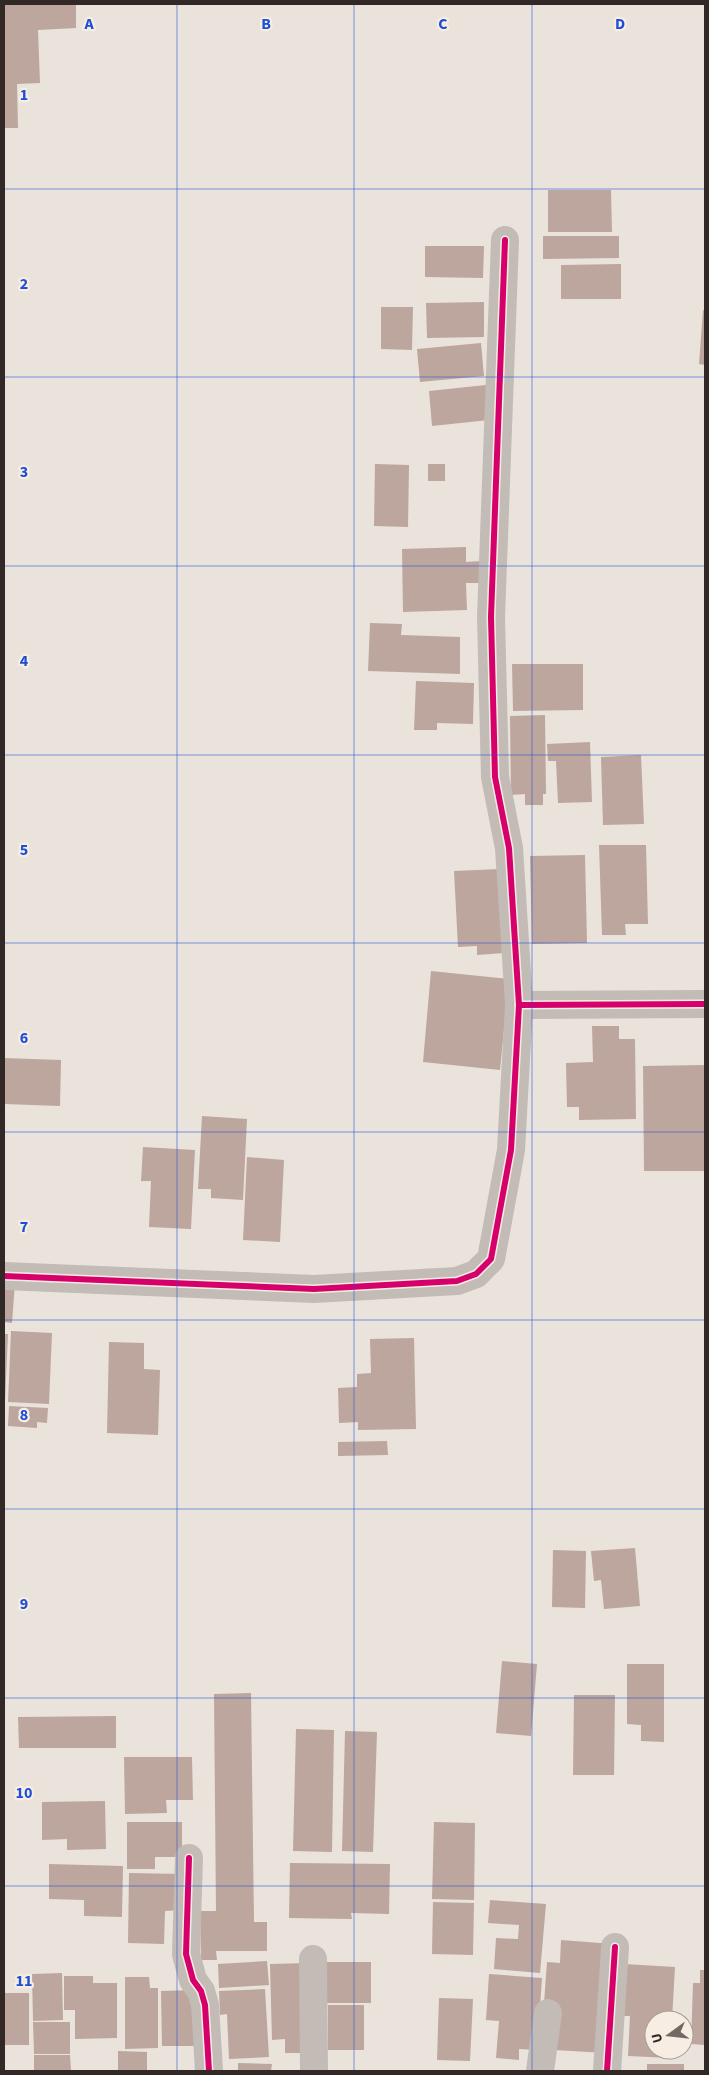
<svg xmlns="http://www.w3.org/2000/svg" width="709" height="2075" font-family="'Source Sans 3',sans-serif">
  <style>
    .building { fill: #bca69e }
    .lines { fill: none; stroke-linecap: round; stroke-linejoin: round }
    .minor { stroke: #c2bbb6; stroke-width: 28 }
    .cycleway-casing { stroke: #f8ede2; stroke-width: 9 }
    .cycleway { stroke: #d6006c; stroke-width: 6 }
    .grid { fill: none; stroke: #1d4ed8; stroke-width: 1; stroke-opacity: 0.55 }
    .grid-label { font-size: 16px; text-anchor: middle; font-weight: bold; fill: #1d4ed8; stroke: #f8ede2; stroke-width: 4.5; stroke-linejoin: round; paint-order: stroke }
  </style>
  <rect width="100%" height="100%" fill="#e9e3dc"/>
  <!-- building -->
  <g class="building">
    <path d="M 4,4 L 76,4 L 76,28 L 38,30 L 40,83 L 17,84 L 18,128 L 4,128 Z"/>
    <path d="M 548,190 L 611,190 L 612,232 L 548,232 Z"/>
    <path d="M 543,236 L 619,236 L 619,258 L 543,259 Z"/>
    <path d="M 425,246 L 484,246 L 483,278 L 425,277 Z"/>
    <path d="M 621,264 L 621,299 L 561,299 L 561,265 Z"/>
    <path d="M 484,302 L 484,337 L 427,338 L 426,303 Z"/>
    <path d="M 381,307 L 413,307 L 412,350 L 381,349 Z"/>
    <path d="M 703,310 L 705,310 L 705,365 L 699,364 Z"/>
    <path d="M 481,343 L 484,376 L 420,382 L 417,349 Z"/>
    <path d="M 486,385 L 489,420 L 432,426 L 429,391 Z"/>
    <path d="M 375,464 L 409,465 L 408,527 L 374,526 Z"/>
    <rect x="428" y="464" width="17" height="17"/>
    <path d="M 466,547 L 466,562 L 481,561 L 481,583 L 466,583 L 467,610 L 403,612 L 402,549 Z"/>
    <path d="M 370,623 L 402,624 L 401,635 L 460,637 L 460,674 L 368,671 Z"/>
    <path d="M 512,664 L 583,664 L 583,710 L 513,711 Z"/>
    <path d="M 416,681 L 474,683 L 473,724 L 437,723 L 437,730 L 414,730 Z"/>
    <path d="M 545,715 L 546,794 L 543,794 L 543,805 L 525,805 L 525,794 L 511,795 L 510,716 Z"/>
    <path d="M 590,742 L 592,802 L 558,803 L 556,761 L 548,761 L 547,744 Z"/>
    <path d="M 641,755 L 644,824 L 603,825 L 601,757 Z"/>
    <path d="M 599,845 L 646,845 L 648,924 L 625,924 L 626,935 L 602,935 Z"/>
    <path d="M 585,855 L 587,943 L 532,944 L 530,856 Z"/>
    <path d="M 500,869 L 504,953 L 477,955 L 477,946 L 458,947 L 454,871 Z"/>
    <path d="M 431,971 L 509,979 L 500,1070 L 423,1062 Z"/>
    <path d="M 592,1026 L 619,1026 L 619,1039 L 635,1039 L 636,1119 L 579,1120 L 579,1107 L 567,1107 L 566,1063 L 593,1062 Z"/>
    <path d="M 4,1058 L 61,1060 L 60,1106 L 4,1104 Z"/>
    <path d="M 705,1065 L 705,1171 L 644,1171 L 643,1066 Z"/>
    <path d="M 202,1116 L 247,1119 L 243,1200 L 211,1198 L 211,1189 L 198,1189 Z"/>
    <path d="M 143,1147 L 195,1150 L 191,1229 L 149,1227 L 151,1181 L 141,1181 Z"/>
    <path d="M 247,1157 L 284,1160 L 280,1242 L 243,1240 Z"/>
    <path d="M 4,1281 L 15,1282 L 12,1323 L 4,1322 Z"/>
    <path d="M 11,1331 L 52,1333 L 49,1404 L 8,1402 Z"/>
    <path d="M 4,1334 L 8,1334 L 5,1402 L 4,1402 Z"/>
    <path d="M 414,1338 L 416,1429 L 358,1430 L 358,1422 L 339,1423 L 338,1388 L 357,1387 L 357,1374 L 371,1373 L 370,1339 Z"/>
    <path d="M 109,1342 L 144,1343 L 144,1369 L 160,1370 L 158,1435 L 107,1433 Z"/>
    <path d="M 9,1406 L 48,1408 L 47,1423 L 37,1422 L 37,1428 L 8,1426 Z"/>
    <path d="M 387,1441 L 388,1455 L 338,1456 L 338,1442 Z"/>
    <path d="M 635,1548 L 640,1606 L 604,1609 L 601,1580 L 594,1581 L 591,1551 Z"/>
    <path d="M 553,1550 L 586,1551 L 585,1608 L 552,1607 Z"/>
    <path d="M 502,1661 L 537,1664 L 531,1736 L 496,1733 Z"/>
    <path d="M 627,1664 L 664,1664 L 664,1742 L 641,1741 L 641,1725 L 627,1724 Z"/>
    <path d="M 251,1693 L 254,1922 L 267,1922 L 267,1951 L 216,1951 L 217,1960 L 201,1960 L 200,1911 L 216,1911 L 214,1694 Z"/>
    <path d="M 574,1695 L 615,1695 L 614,1775 L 573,1775 Z"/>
    <path d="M 116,1716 L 116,1748 L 19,1748 L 18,1717 Z"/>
    <path d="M 296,1729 L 334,1730 L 332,1852 L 293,1851 Z"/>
    <path d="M 345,1731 L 377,1732 L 373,1852 L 342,1851 Z"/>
    <path d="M 124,1757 L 192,1757 L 193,1800 L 166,1800 L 167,1813 L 125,1814 Z"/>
    <path d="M 105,1801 L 106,1849 L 67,1850 L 67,1839 L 42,1840 L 42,1802 Z"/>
    <path d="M 127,1822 L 182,1822 L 182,1857 L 155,1857 L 155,1869 L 127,1869 Z"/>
    <path d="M 434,1822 L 475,1823 L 474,1900 L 432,1899 Z"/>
    <path d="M 290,1863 L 390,1864 L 389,1914 L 351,1913 L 352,1919 L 289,1918 Z"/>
    <path d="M 49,1864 L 123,1866 L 122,1917 L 84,1916 L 84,1900 L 49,1899 Z"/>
    <path d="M 129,1873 L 182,1874 L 181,1910 L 165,1911 L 164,1944 L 128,1943 Z"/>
    <path d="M 490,1900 L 546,1904 L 540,1973 L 494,1969 L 496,1938 L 518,1939 L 519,1925 L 488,1923 Z"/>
    <path d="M 433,1902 L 474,1903 L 473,1955 L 432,1954 Z"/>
    <path d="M 561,1940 L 613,1944 L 606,2053 L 554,2050 L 544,2003 L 547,1962 L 560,1963 Z"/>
    <path d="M 267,1961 L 269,1985 L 219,1988 L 218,1964 Z"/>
    <rect x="320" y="1962" width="51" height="41"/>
    <path d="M 309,1963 L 312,2053 L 285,2053 L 285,2039 L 272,2040 L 270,1964 Z"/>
    <path d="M 624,1964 L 675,1967 L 672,2020 L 654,2020 L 654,2050 L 671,2050 L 670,2058 L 628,2056 L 630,2016 L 621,2016 Z"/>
    <path d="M 700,1970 L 705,1970 L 705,2045 L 691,2044 L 693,1983 L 700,1983 Z"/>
    <path d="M 62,1973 L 63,2020 L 33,2021 L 32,1974 Z"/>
    <path d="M 489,1974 L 542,1978 L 537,2050 L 519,2049 L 519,2060 L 496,2058 L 499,2021 L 486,2020 Z"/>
    <path d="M 64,1976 L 93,1976 L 93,1983 L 117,1983 L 117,2038 L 75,2039 L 75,2010 L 64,2010 Z"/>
    <path d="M 125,1977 L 149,1977 L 150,1988 L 158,1988 L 158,2048 L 125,2049 Z"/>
    <path d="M 265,1989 L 269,2057 L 229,2059 L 227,2014 L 220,2015 L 219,1991 Z"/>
    <path d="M 195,1990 L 195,2046 L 162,2046 L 161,1991 Z"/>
    <rect x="4" y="1993" width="25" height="52"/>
    <path d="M 439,1998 L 473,1999 L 470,2061 L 437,2060 Z"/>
    <rect x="328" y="2005" width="36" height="45"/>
    <path d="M 33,2022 L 70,2022 L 70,2054 L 34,2054 Z"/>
    <path d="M 118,2051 L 147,2052 L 147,2071 L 118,2071 Z"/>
    <path d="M 34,2055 L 70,2055 L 71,2071 L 34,2071 Z"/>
    <path d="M 238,2063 L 272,2064 L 271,2071 L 238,2071 Z"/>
    <rect x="647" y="2064" width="37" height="7"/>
  </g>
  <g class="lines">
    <!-- minor -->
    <g class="minor">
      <path d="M 505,240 L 491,617 L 495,777 L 509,848 L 519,1005"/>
      <path d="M 4,1276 L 314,1289 L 457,1281 L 476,1274 L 491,1259 L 511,1150 L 519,1005 L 705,1004"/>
      <path d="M 189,1858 L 186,1954 L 193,1980 L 201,1991 L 205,2005 L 209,2071"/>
      <path d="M 313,1959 L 314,2071"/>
      <path d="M 540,2071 L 548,2013"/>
      <path d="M 607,2071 L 615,1947"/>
    </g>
    <!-- cycleway casing -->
    <g class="cycleway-casing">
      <g id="cycleway">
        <path d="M 505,240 L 491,617 L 495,777 L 509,848 L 519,1005"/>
        <path d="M 4,1276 L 314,1289 L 457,1281 L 476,1274 L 491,1259 L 511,1150 L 519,1005 L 705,1004"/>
        <path d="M 189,1858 L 186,1954 L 193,1980 L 201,1991 L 205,2005 L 209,2071"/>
        <path d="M 607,2071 L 615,1947"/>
      </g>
    </g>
    <!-- cycleway -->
    <use href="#cycleway" class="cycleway"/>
  </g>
  <!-- grid -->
  <path class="grid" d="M 177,4 L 177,2071M 354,4 L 354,2071M 532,4 L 532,2071M 4,189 L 705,189M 4,377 L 705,377M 4,566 L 705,566M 4,755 L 705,755M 4,943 L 705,943M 4,1132 L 705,1132M 4,1320 L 705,1320M 4,1509 L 705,1509M 4,1698 L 705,1698M 4,1886 L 705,1886"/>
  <g class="grid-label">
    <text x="89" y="29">A</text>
    <text x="266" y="29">B</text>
    <text x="443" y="29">C</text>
    <text x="620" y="29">D</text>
    <text x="24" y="100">1</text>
    <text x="24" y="289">2</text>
    <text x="24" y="477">3</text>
    <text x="24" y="666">4</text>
    <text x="24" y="855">5</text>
    <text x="24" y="1043">6</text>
    <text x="24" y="1232">7</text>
    <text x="24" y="1420">8</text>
    <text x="24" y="1609">9</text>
    <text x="24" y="1798">10</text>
    <text x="24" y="1986">11</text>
  </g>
  <!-- border -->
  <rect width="709" height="2075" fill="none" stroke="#322825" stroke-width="10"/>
  <!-- north arrow -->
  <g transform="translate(669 2035) rotate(255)"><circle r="24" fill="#f8ede2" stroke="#a99e96"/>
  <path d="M0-4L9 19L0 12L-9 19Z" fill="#726965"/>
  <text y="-8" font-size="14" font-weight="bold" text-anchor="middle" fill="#322825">U</text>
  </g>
</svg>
